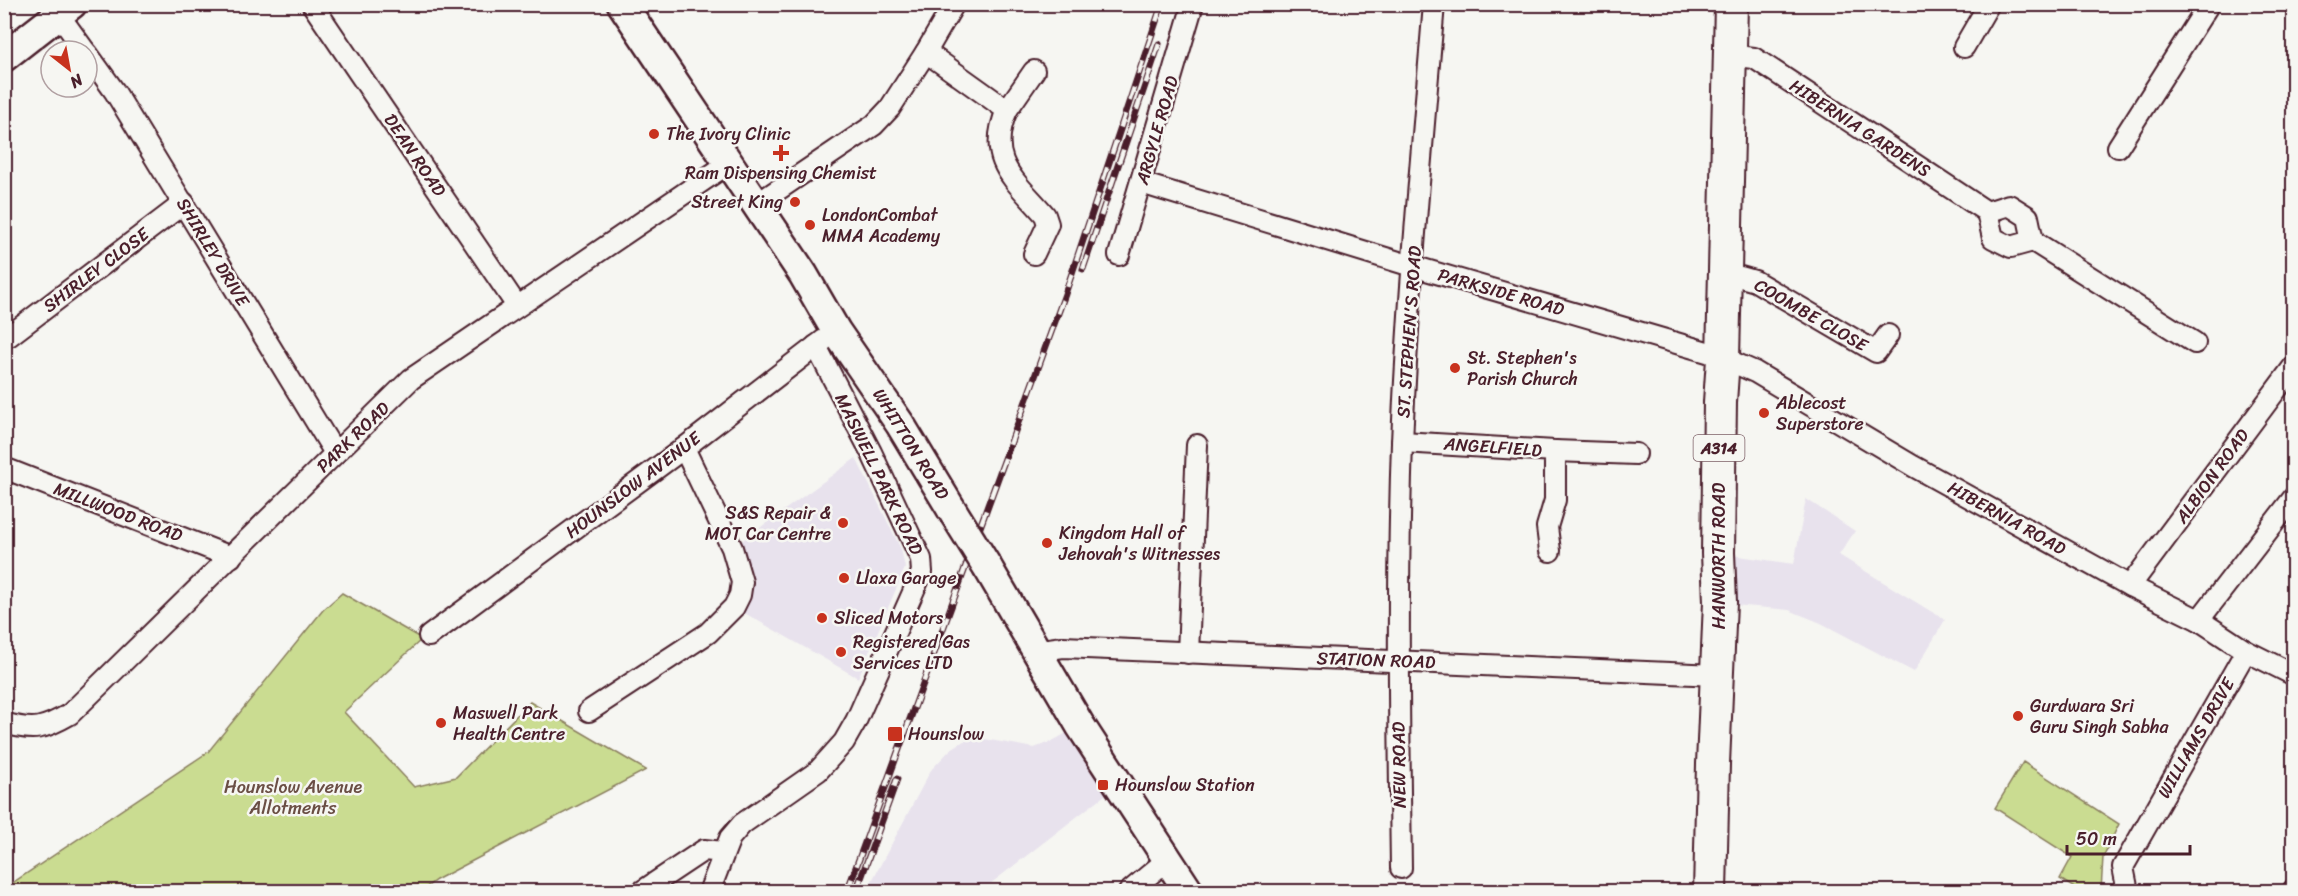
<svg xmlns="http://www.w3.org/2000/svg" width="2298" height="896" font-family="Sriracha,sans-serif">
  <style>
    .built { fill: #e8e2ed }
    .green { fill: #cadc91; stroke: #8a7e5e; stroke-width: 1.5 }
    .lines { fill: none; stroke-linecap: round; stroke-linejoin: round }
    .street-casing { stroke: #4a1f2b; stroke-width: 24 }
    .secondary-casing { stroke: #4a1f2b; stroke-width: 33 }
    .primary-casing { stroke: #4a1f2b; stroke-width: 36 }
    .street { stroke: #f6f6f2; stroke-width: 20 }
    .secondary { stroke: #f6f6f2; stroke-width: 28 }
    .primary { stroke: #f6f6f2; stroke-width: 32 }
    .rail-casing { stroke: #4a1f2b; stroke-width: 7 }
    .rail { stroke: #f6f6f2; stroke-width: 4.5; stroke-dasharray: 14; stroke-linecap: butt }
    .secondary-bridge-casing { stroke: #4a1f2b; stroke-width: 33; stroke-linecap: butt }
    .secondary-bridge { stroke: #f6f6f2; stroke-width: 28 }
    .poi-dot { fill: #c8321e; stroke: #f6f6f2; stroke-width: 2 }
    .labels { text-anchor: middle; stroke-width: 5; stroke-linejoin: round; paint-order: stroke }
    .shield { fill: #f6f6f2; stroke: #7e6067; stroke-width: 1.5 }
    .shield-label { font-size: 16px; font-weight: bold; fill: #4a1f2b }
    .street-label { font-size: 18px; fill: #4a1f2b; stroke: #f6f6f2 }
    .poi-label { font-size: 18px; fill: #4a1f2b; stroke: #f6f6f2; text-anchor: start }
    .park-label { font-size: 18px; fill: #6a4e44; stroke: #f6f6f2 }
  </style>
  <rect width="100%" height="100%" fill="#f6f6f2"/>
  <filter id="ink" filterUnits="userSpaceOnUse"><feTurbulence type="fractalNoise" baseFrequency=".0167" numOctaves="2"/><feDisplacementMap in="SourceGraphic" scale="12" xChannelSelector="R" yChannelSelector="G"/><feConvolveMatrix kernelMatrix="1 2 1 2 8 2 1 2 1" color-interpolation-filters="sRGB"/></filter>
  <g filter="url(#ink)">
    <!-- built -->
    <g class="built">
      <path d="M 856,458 L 901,549 L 905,568 L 858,678 L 734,607 L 732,548 Z"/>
      <path d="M 1806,499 L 1855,531 L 1839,555 L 1945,620 L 1914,672 L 1821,623 L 1789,610 L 1723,604 L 1718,553 L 1794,564 Z"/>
      <path d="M 1080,725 L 1118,785 L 981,891 L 866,892 L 931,770 L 951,749 L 964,741 L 979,738 L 1034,748 L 1051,742 Z"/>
    </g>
    <!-- green -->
    <g class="green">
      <path d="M 342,593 L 422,639 L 344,712 L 414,787 L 456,777 L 530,702 L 646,770 L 436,880 L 421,891 L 5,892 L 5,888 L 208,752 L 323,610 Z"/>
      <path d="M 2023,762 L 2119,824 L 2103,857 L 2101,891 L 2079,891 L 2060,879 L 2072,857 L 1995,808 Z"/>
    </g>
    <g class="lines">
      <!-- street casing -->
      <g class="street-casing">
        <g id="street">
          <path d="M 312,4 L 517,306"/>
          <path d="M 59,15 L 85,51"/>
          <path d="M 1964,47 L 1989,4"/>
          <path d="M 926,52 L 1007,110 L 1034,71"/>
          <path d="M 87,53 L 115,92 L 335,453"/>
          <path d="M 1730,55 L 1754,58 L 1987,212"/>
          <path d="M 1007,110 C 985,161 1015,180 1045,215 L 1048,224 L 1034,254"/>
          <path d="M 2118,147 L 2209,4"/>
          <path d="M 1141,183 L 1402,263 L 1714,354 L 1755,372 L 1913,466 L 2130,586 L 2199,620 L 2246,651 L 2294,675"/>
          <path d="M 757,204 L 874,125 L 890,108 L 926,52 L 954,4"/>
          <path d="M 2009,205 L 2028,217 L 2033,241 L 2011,247 L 1993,238 L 1987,212 Z"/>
          <path d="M 2033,241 L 2195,343"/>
          <path d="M 1119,255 L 1193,4"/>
          <path d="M 1724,277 L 1741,277 L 1755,281 L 1876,352 L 1888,335"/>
          <path d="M 9,336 L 184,203"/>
          <path d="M 1402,442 L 1555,451 L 1555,500 L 1547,527 L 1550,551"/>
          <path d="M 1555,451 L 1636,454"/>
          <path d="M 4,468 L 231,557"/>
          <path d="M 2130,586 L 2294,366"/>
          <path d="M 2199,620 L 2294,497"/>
          <path d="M 429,636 L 684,448 L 824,340"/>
          <path d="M 1035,651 L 1063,647 L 1717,675"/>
          <path d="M 1188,653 L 1197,445"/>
          <path d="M 589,711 L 708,633 L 734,607 L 740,595 L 742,582 L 732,548 L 684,448"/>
          <path d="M 4,723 C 34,732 44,729 70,714 L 411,379 L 729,163"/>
          <path d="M 1401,868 C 1399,726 1397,585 1402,443 C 1408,296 1422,150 1434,4"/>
          <path d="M 641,892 L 704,850 L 723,852"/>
          <path d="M 709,892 L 730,838 L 742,824 L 818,771 L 844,742 L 856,721 L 922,572 L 921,559 L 871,452 L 816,346"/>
          <path d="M 1129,892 L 1167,860"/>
          <path d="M 2128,892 L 2123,867 L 2246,651"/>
          <path d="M 2292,892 L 2294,889"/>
        </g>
      </g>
      <!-- secondary casing -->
      <g class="secondary-casing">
        <g id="secondary">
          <path d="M 622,4 L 803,274 L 836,331 L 900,424 L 952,510"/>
          <path d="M 4,57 L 72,4"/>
          <path d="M 988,568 L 1080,725 L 1189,892"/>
        </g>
      </g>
      <!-- primary casing -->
      <g class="primary-casing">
        <path id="primary" d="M 1710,892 L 1713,764 L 1720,602 L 1718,553 L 1720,402 L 1723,359 L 1731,4"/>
      </g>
      <!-- street -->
      <use href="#street" class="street"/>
      <!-- secondary -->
      <use href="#secondary" class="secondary"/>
      <!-- primary -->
      <use href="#primary" class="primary"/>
      <!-- rail casing -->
      <g class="rail-casing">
        <g id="rail">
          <path d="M 1083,269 L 1159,44"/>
          <path d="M 847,892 L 1065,294 L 1162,4"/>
          <path d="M 856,892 L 897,779"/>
        </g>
      </g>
      <!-- rail -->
      <use href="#rail" class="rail"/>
      <!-- secondary-bridge casing -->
      <g class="secondary-bridge-casing">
        <path id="secondary-bridge" d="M 952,510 L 988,568"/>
      </g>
      <!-- secondary-bridge -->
      <use href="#secondary-bridge" class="secondary-bridge"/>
    </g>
  </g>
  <!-- markers -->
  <g class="poi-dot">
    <circle cx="654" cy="134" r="6"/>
    <path d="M778 144h6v6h6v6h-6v6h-6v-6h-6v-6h6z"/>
    <circle cx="795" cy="202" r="6"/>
    <circle cx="810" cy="225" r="6"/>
    <circle cx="1455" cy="368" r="6"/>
    <circle cx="1764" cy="413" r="6"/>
    <circle cx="843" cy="523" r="6"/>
    <circle cx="1047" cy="543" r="6"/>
    <circle cx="844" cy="578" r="6"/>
    <circle cx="822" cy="618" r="6"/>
    <circle cx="841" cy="652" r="6"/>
    <circle cx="2018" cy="716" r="6"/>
    <circle cx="441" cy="723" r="6"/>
    <rect x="887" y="726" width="16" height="16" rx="3"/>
    <rect x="1097" y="779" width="12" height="12" rx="3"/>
  </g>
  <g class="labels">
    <!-- shield labels -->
    <rect class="shield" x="1693.5" y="435" width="51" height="26" rx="4.5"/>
    <g class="shield-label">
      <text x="1719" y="454">A314</text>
    </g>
    <!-- street labels -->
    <g class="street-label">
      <text transform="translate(1860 128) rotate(33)" y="6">HIBERNIA GARDENS</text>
      <text transform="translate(1157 130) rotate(-74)" y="6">ARGYLE ROAD</text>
      <text transform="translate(415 155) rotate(56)" y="6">DEAN ROAD</text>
      <text transform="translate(213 252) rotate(59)" y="6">SHIRLEY DRIVE</text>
      <text transform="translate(96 270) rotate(-37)" y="6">SHIRLEY CLOSE</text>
      <text transform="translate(1501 292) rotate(16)" y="6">PARKSIDE ROAD</text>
      <text transform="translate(1811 315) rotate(30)" y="6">COOMBE CLOSE</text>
      <text transform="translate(1409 332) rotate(-86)" y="6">ST. STEPHEN'S ROAD</text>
      <text transform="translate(353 437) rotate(-44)" y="6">PARK ROAD</text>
      <text transform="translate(911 444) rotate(58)" y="6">WHITTON ROAD</text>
      <text transform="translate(1493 447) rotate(4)" y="6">ANGELFIELD</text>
      <text transform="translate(879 474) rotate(64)" y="6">MASWELL PARK ROAD</text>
      <text transform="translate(2212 476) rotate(-54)" y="6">ALBION ROAD</text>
      <text transform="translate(633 485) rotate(-37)" y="6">HOUNSLOW AVENUE</text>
      <text transform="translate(118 512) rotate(21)" y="6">MILLWOOD ROAD</text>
      <text transform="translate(2007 518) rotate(29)" y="6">HIBERNIA ROAD</text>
      <text transform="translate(1719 556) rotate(-90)" y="6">HANWORTH ROAD</text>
      <text transform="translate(1376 660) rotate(2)" y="6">STATION ROAD</text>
      <text transform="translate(2196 738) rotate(-60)" y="6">WILLIAMS DRIVE</text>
      <text transform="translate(1399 765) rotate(-91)" y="6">NEW ROAD</text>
    </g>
    <!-- poi labels -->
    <g class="poi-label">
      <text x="666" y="140">The Ivory Clinic</text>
      <text x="781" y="179" text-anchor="middle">Ram Dispensing Chemist</text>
      <text x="783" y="208" text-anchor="end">Street King</text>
      <text x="822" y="221">LondonCombat<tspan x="822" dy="21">MMA Academy</tspan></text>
      <text x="1467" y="364">St. Stephen's<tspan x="1467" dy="21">Parish Church</tspan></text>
      <text x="1776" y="409">Ablecost<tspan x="1776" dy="21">Superstore</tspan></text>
      <text x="831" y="519" text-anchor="end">S&amp;S Repair &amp;<tspan x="831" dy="21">MOT Car Centre</tspan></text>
      <text x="1059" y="539">Kingdom Hall of<tspan x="1059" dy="21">Jehovah's Witnesses</tspan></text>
      <text x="856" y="584">Llaxa Garage</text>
      <text x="834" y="624">Sliced Motors</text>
      <text x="853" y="648">Registered Gas<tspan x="853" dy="21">Services LTD</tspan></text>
      <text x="2030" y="712">Gurdwara Sri<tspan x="2030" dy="21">Guru Singh Sabha</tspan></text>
      <text x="453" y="719">Maswell Park<tspan x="453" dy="21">Health Centre</tspan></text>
      <text x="908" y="740">Hounslow</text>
      <text x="1115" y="791">Hounslow Station</text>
    </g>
    <!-- park labels -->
    <g class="park-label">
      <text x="293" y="793">Hounslow Avenue<tspan x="293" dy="21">Allotments</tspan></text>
    </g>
  </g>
  <!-- margin -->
  <rect width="2298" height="896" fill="none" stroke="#f6f6f2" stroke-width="24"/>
  <rect x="12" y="12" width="2274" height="872" fill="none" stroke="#4a1f2b" stroke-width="2" filter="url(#ink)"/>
  <!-- north arrow -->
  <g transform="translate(69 69) rotate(149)"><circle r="28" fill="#f6f6f2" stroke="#b1a0a2" stroke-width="1.5"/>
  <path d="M0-4.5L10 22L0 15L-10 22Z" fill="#c8321e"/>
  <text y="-9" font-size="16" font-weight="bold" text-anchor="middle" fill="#4a1f2b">N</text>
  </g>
  <!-- scale -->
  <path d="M2067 845v9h123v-9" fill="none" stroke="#4a1f2b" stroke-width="3"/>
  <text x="2076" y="845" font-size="18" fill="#4a1f2b" stroke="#f6f6f2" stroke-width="4.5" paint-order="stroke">50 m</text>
</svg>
